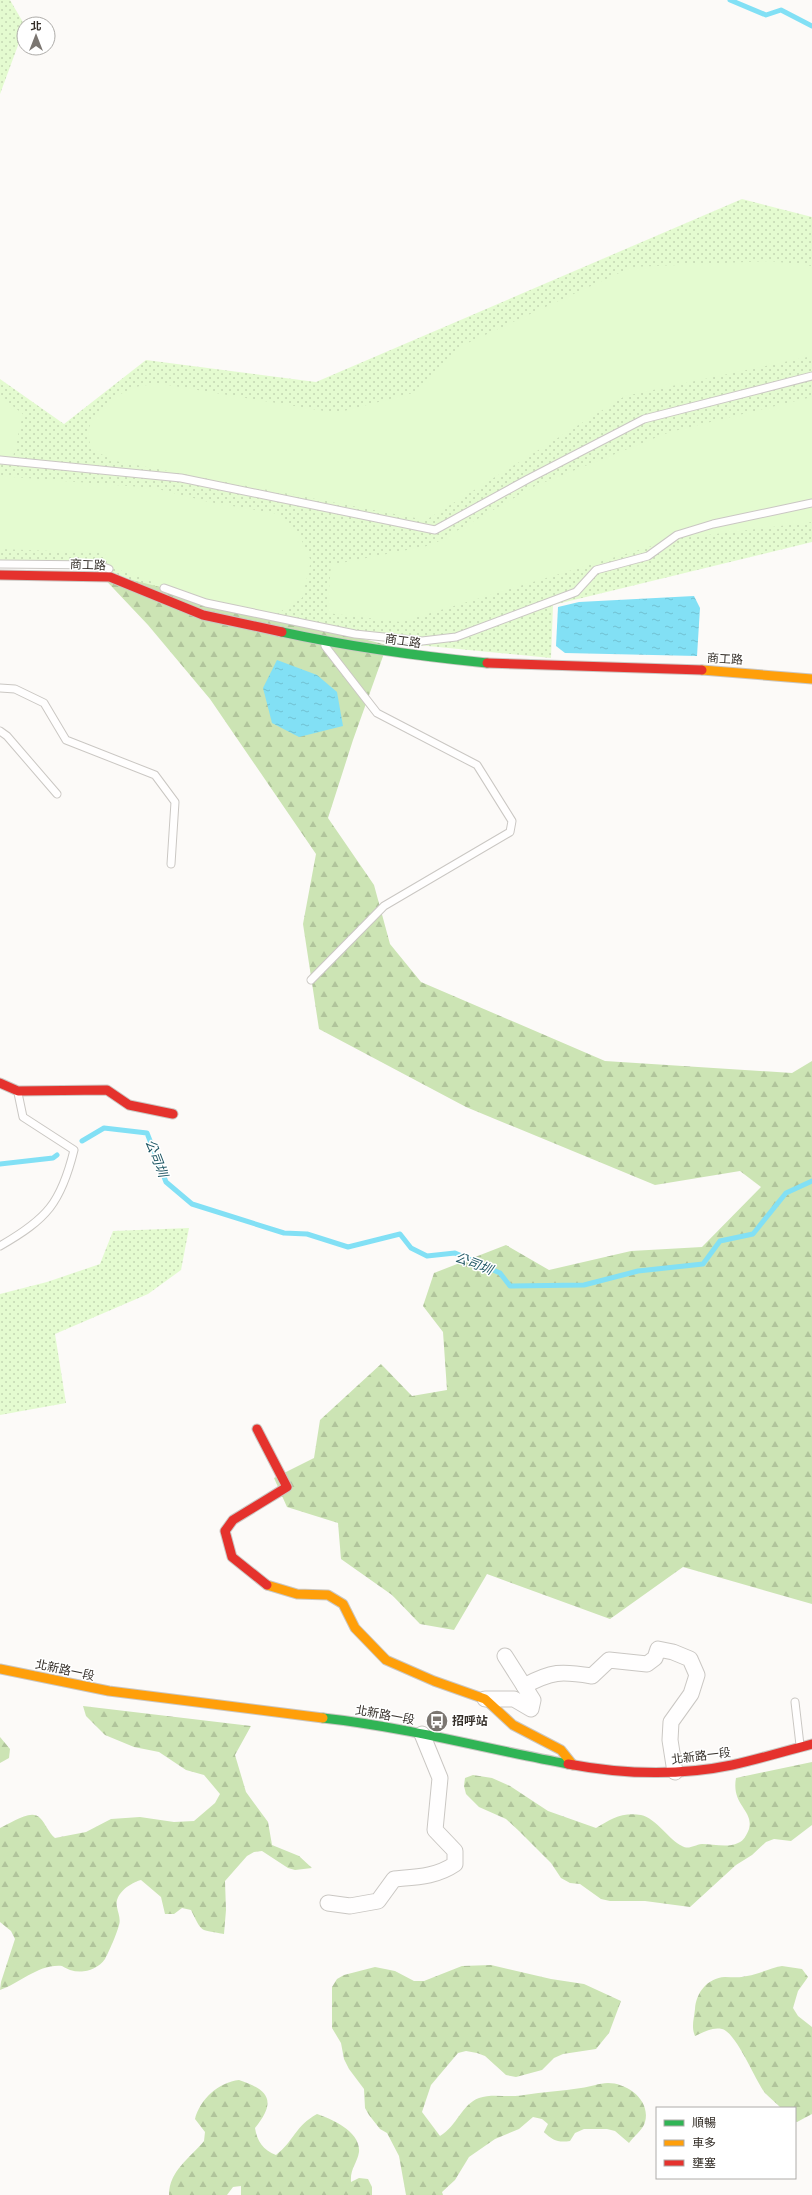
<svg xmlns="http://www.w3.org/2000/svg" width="812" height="2195" font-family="Commissioner,'Noto Sans TC',sans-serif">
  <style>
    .grass { fill: url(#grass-dots) }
    .forest { fill: url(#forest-firs) }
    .garden { fill: #e4fbd0 }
    .water { fill: url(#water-ripples) }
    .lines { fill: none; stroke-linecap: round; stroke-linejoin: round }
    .stream { stroke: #82e0f5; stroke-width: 5 }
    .lane-casing { stroke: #cac7c3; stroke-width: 9 }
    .street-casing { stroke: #cac7c3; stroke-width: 17 }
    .fast-casing { stroke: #cac7c3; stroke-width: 11 }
    .slow-casing { stroke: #cac7c3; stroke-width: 11 }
    .jam-casing { stroke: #cac7c3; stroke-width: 11 }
    .lane { stroke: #fffefe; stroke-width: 7 }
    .street { stroke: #fffefe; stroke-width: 15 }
    .fast { stroke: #30b455; stroke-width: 9 }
    .slow { stroke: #ff9f0a; stroke-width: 9 }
    .jam { stroke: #e5322d; stroke-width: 9 }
    .labels { text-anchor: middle; stroke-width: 3; stroke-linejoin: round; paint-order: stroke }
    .street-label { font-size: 12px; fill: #352f29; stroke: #fff }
    .poi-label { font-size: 12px; font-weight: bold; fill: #352f29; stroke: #fff; text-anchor: start }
    .water-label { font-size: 13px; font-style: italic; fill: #1d5562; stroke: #fff }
  </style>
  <defs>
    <pattern id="grass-dots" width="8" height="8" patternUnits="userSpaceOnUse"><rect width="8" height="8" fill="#e4fbd0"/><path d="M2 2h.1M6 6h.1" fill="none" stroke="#c4d7b3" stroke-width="1.8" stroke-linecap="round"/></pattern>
    <pattern id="forest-firs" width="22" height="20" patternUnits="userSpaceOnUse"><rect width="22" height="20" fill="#cce4b4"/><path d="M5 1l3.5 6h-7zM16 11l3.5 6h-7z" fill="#b0c49b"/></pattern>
    <pattern id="water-ripples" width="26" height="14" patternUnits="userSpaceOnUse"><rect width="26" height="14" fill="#82e0f5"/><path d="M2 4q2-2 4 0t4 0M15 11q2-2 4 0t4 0" fill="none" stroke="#71c0d2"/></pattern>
  </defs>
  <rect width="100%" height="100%" fill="#fcfaf8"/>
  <!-- grass -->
  <g class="grass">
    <path d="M 0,0 L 10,0 L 24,24 L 24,29 L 0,94 Z"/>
    <path d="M 742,199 L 812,217 L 812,542 L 553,605 L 551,658 L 387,642 L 205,607 L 97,567 L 0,568 L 0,379 L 64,424 L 146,360 L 316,382 Z"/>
    <path d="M 189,1228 L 181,1270 L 148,1294 L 55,1334 L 66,1403 L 0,1415 L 0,1294 L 47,1282 L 100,1264 L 113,1231 Z"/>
  </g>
  <!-- forest -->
  <g class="forest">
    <path d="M 97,571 L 387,645 L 353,740 L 328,818 L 374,885 L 390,944 L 421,982 L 605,1061 L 792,1073 L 812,1061 L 812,1604 L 683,1567 L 610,1619 L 487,1574 L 454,1630 L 420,1624 L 392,1595 L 341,1559 L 338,1523 L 287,1507 L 274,1478 L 314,1458 L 320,1420 L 381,1364 L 412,1396 L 447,1390 L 443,1332 L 423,1306 L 434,1273 L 506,1245 L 549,1270 L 631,1251 L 702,1247 L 761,1187 L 740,1171 L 655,1185 L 466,1107 L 319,1029 L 303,924 L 316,854 L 210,699 L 148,625 Z"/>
    <path d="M 83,1706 L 251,1726 L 235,1755 L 246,1792 L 268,1822 L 272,1845 L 299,1856 L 312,1868 L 295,1870 L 288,1868 L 262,1851 L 254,1852 L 247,1856 L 225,1881 L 226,1910 L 224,1934 C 199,1929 203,1934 191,1910 L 182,1908 L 174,1914 L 165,1914 L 161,1897 L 141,1880 C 130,1883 114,1894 117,1907 C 118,1913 121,1919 119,1925 C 117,1933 109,1952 105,1959 C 97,1970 83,1974 70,1970 C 67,1969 64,1967 62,1966 C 38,1964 21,1983 0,1990 L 1,1982 L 15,1939 L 11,1931 L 0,1922 L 0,1828 C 10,1824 31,1808 40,1818 C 46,1824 48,1832 55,1838 L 86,1832 L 111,1819 L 140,1817 L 174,1822 L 194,1821 L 215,1803 L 220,1794 L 204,1775 L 186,1770 L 159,1752 L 134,1747 L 105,1735 L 86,1716 Z"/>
    <path d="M 0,1737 L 10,1749 L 9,1758 L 0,1763 Z"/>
    <path d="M 812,1762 L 812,1825 L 791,1841 L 774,1839 L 766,1842 L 752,1855 L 736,1865 L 690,1907 L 645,1901 L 610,1901 L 601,1899 L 580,1884 L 570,1883 L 561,1878 L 551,1863 L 519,1831 L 506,1819 L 479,1807 L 466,1794 L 464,1786 L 465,1778 L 473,1775 L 492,1778 L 510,1786 L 548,1811 L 596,1828 C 611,1819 622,1812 641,1815 C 656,1818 670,1841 682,1846 C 689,1850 694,1845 702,1844 C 713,1844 728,1848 738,1843 C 744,1841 747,1834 749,1829 C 754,1810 731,1805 736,1778 Z"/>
    <path d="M 491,1965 L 551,1979 L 584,1984 L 621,2001 L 609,2033 L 596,2049 L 563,2054 L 554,2058 L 542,2070 L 516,2077 L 506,2075 L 485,2056 L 477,2053 L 466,2051 L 458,2053 L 431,2085 L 422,2112 L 440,2136 C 457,2126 462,2104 479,2098 C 492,2093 510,2098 524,2095 C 543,2092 562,2091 581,2088 C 590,2087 599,2083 608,2083 C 627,2083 651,2100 645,2122 C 643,2130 633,2137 629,2143 L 615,2131 L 607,2129 L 584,2129 L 575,2133 L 570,2141 C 558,2143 552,2140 544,2132 L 548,2124 L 542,2119 L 533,2117 L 519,2129 L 495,2139 L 469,2157 L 455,2180 L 442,2192 L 443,2195 L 406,2195 L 399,2156 L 387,2133 L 380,2129 L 369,2115 L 365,2108 L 364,2089 L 349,2069 L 344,2059 L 341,2043 L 332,2028 L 332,1987 L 337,1979 L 344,1975 L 375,1967 L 395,1971 L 414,1981 L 424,1981 L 462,1966 Z"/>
    <path d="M 782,1966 L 802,1969 L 808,1977 L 798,1991 L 793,2008 L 798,2016 L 812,2027 L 812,2114 L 797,2122 L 795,2121 L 795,2108 L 781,2108 C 776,2103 770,2098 765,2093 C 755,2080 736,2032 722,2029 C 712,2027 704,2032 695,2036 C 691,2026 694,2020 695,2009 C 696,1993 707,1978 725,1977 C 733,1977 740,1978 747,1976 C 759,1974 770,1968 782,1966 Z"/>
    <path d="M 239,2080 C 269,2090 277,2101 255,2128 C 257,2141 263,2150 276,2155 C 294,2141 295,2126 317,2114 C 332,2119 361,2132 359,2152 C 357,2164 350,2168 351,2182 L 359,2178 L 368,2179 L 372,2187 L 372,2195 L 241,2195 L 241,2186 L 233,2187 L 227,2195 L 169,2195 C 169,2171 190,2158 204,2141 L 205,2132 L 195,2119 C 200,2099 219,2082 239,2080 Z"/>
  </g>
  <!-- garden -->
  <g class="garden">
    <path d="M 770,261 L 812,266 L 812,356 L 625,396 L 426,520 L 115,461 L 93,450 C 91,445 88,439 88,435 C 89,411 120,391 140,386 C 147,385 155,384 162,384 L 336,413 L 413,393 L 459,347 L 632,267 Z"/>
    <path d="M 0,396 L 23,414 L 13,457 L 0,456 Z"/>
    <path d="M 812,397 L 812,522 L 675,539 L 401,622 L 327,613 L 331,565 L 432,545 L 535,486 L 670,432 Z"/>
    <path d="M 0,476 L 154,488 L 209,502 L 279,514 L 298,532 L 311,561 L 302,598 L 275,615 L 222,607 L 114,568 L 104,553 L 0,549 Z"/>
  </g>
  <!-- water -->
  <g class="water">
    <path d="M 694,596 L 700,608 L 697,656 L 565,653 L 556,646 L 558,607 L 579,602 Z"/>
    <path d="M 277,660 L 317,675 L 337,692 L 343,726 L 299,737 L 272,723 L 263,688 Z"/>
  </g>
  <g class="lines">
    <!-- stream -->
    <g class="stream">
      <path d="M 730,0 L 766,15 L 781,10 L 812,26"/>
      <path d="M 82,1141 L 104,1128 L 147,1133 L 166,1182 L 192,1204 L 284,1233 L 307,1234 L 348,1247 L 400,1234 L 411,1248 L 427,1256 L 455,1253 L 500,1273 L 510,1286 L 584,1285 L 638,1271 L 703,1264 L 720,1241 L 753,1234 L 786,1193 L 812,1181"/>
      <path d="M 0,1164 L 53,1158 L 57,1155"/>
    </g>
    <!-- lane casing -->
    <g class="lane-casing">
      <g id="lane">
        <path d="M 0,460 L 181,478 L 435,530 L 528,479 L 644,419 L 812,376"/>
        <path d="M 0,564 L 98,565 L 109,569"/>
        <path d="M 164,588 L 206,603 L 355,634 L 422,641 L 456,637 L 576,592 L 596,570 L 648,556 L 677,535 L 713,524 L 812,503"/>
        <path d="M 0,688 L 15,689 L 44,703 L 66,740 L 155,775 L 175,802 L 171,864"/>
        <path d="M 0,731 L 7,736 L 57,794"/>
        <path d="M 311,980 L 384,906 L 510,832 L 512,821 L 477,765 L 377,713 L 325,646"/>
        <path d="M 0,1246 C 47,1219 61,1203 74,1150 L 23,1117 L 18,1093"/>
        <path d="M 795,1702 L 800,1745"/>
      </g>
    </g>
    <!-- street casing -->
    <g class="street-casing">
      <g id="street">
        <path d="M 524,1686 C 552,1671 561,1671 592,1676 L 609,1660 L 647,1664 L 655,1658 L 658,1649 L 673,1652 L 690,1659 L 697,1675 L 691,1694 L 671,1722 L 670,1740 L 675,1772"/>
        <path d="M 485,1699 L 514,1699 L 531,1709 L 533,1700 L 505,1656"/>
        <path d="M 328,1903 L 350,1906 L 378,1901 L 394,1879 C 416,1877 436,1877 455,1864 L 455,1851 L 435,1830 L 440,1778 L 422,1734"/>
      </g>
    </g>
    <!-- fast casing -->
    <g class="fast-casing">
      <g id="fast">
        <path d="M 282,632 C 350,647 418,656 487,663"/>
        <path d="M 323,1718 C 406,1727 486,1749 568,1764"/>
      </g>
    </g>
    <!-- slow casing -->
    <g class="slow-casing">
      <g id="slow">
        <path d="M 702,670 L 812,679"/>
        <path d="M 267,1585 L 297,1594 L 328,1595 L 343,1604 L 355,1628 L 386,1660 L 434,1681 L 485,1699 L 513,1725 L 561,1750 L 573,1765"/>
        <path d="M 0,1669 L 109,1691 L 323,1718"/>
      </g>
    </g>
    <!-- jam casing -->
    <g class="jam-casing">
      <g id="jam">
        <path d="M 0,575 L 110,577 L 203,615 L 282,632"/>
        <path d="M 487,663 L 702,670"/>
        <path d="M 0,1083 L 18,1091 L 107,1090 L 129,1105 L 173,1114"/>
        <path d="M 257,1429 L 287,1487 L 233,1520 L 225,1531 L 232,1557 L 267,1585"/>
        <path d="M 568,1764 C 621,1774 679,1776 732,1765 C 759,1759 785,1751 812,1744"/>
      </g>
    </g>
    <!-- lane -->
    <use href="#lane" class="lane"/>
    <!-- street -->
    <use href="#street" class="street"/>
    <!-- fast -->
    <use href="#fast" class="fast"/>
    <!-- slow -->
    <use href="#slow" class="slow"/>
    <!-- jam -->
    <use href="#jam" class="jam"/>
  </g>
  <!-- icons -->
  <defs>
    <g id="bus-disc" transform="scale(1.15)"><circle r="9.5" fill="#7b7671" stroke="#fff"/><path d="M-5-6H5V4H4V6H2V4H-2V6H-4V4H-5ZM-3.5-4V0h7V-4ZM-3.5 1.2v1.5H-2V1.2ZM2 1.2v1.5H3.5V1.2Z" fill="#fff"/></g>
  </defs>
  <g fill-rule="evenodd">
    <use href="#bus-disc" x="437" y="1721"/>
  </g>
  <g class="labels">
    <!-- street labels -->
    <g class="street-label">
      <text transform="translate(88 565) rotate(2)" y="4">商工路</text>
      <text transform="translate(403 641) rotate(8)" y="4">商工路</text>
      <text transform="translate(725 659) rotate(3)" y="4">商工路</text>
      <text transform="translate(65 1670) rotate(12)" y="4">北新路一段</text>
      <text transform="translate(385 1715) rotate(10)" y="4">北新路一段</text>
      <text transform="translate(701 1756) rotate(-7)" y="4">北新路一段</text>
    </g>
    <!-- poi labels -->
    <g class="poi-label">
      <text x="452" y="1725">招呼站</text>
    </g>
    <!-- water labels -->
    <g class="water-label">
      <text transform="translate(157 1158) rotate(69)" y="5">公司圳</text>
      <text transform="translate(474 1263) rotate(21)" y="5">公司圳</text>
    </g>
  </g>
  <!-- legend -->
  <rect x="656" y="2107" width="140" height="72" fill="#ffffff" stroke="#aeaca9"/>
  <rect x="664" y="2120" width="20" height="6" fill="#30b455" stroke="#aeaca9"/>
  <text x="692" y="2127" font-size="12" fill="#352f29">順暢</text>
  <rect x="664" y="2140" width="20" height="6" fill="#ff9f0a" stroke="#aeaca9"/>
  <text x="692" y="2147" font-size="12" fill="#352f29">車多</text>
  <rect x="664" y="2160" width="20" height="6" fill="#e5322d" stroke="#aeaca9"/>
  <text x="692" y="2167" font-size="12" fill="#352f29">壅塞</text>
  <!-- north arrow -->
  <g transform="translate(36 36)"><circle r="19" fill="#ffffff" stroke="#aeaca9"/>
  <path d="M0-3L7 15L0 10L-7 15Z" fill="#7b7671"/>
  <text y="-6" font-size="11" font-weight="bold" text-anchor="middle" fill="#352f29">北</text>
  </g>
</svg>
